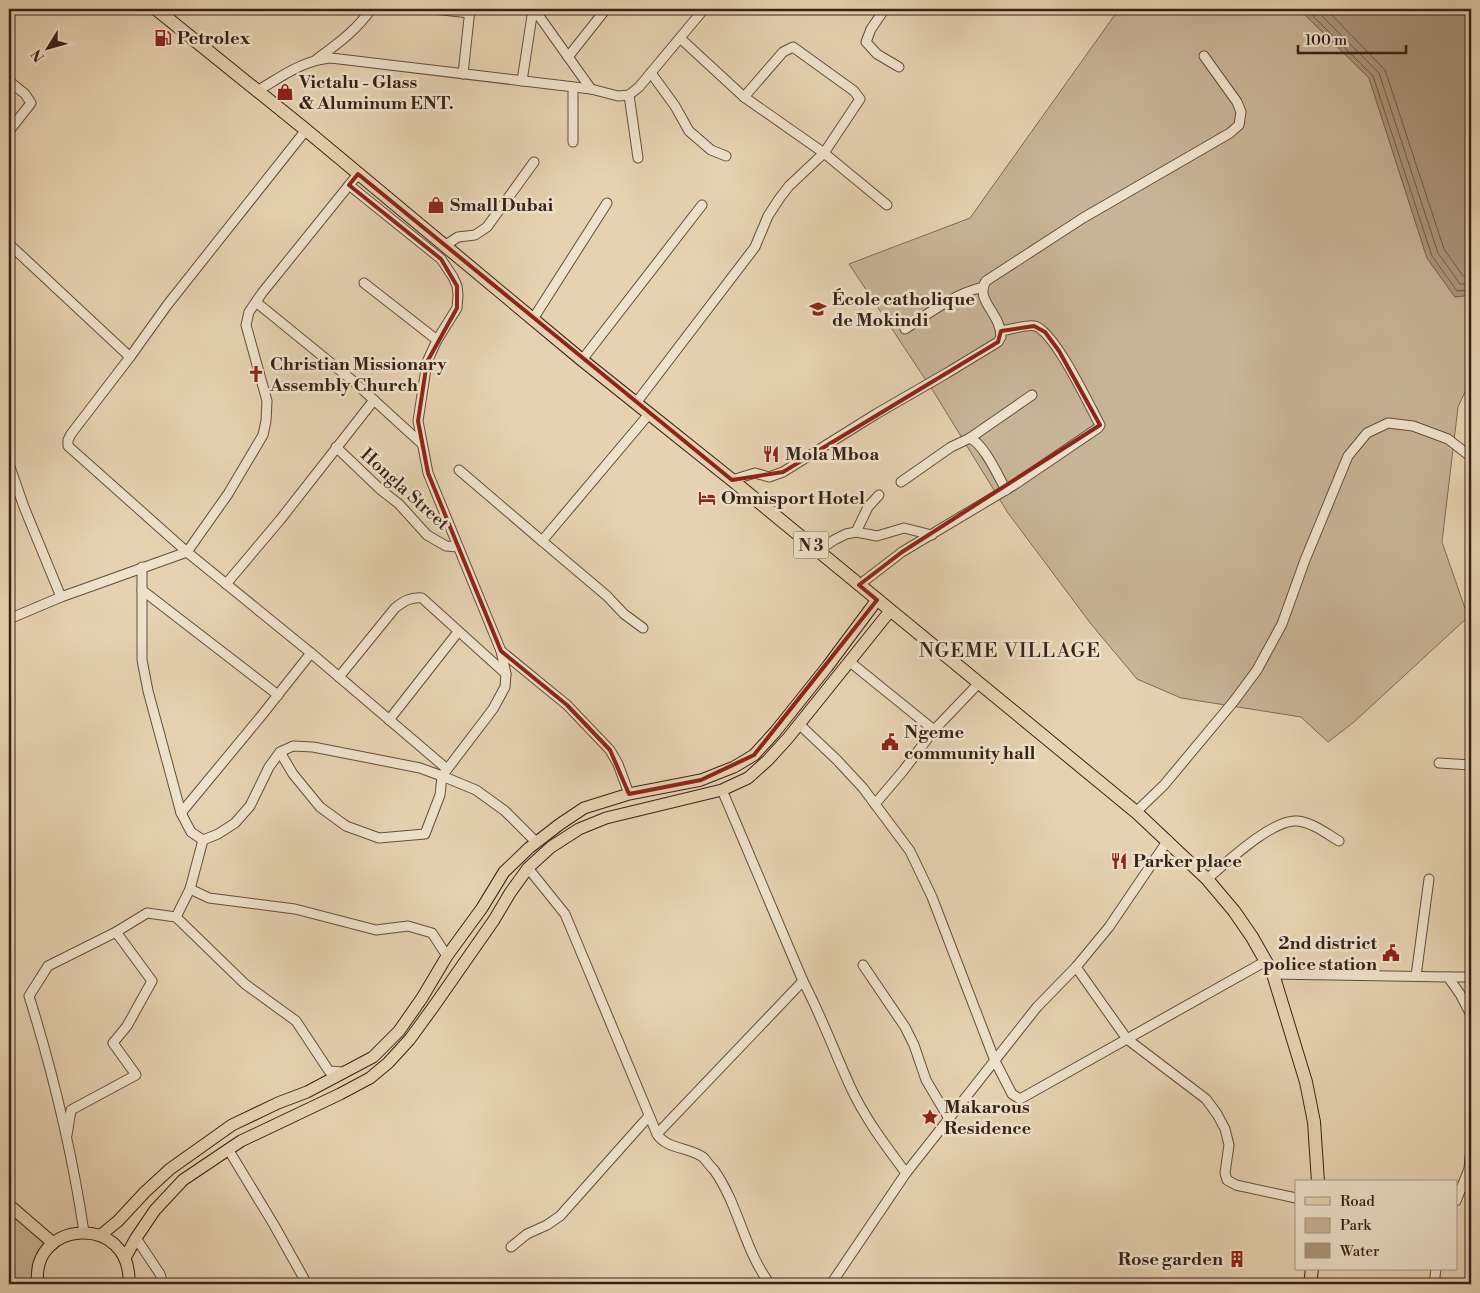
<svg xmlns="http://www.w3.org/2000/svg" width="1480" height="1293" font-family="'Libre Bodoni',serif">
  <style>
    .green { fill: #c8b497; stroke: #806a58 }
    .water { fill: #ab967d; stroke: #7d6755 }
    .lines { fill: none; stroke-linecap: round; stroke-linejoin: round }
    .shore { stroke: #725c4a; stroke-width: 1 }
    .minor-casing { stroke: #644d3e; stroke-width: 11 }
    .major-casing { stroke: #382118; stroke-width: 13 }
    .highway-casing { stroke: #382118; stroke-width: 14 }
    .minor { stroke: #efe2cc; stroke-width: 9 }
    .major { stroke: #e6d2b1; stroke-width: 11 }
    .highway { stroke: #e6d2b1; stroke-width: 12 }
    .marked { fill: none; stroke: #8f2418; stroke-width: 4; stroke-linejoin: round }
    .labels { text-anchor: middle; stroke-width: 5; stroke-linejoin: round; paint-order: stroke }
    .shield { fill: #efe2cc; stroke: #6f5b4e; stroke-width: 1 }
    .shield-label { font-size: 16px; font-weight: bold; fill: #382118 }
    .poi-label { font-size: 18px; font-weight: bold; fill: #382118; stroke: #efe2cc; text-anchor: start }
    .street-label { font-size: 18px; fill: #382118; stroke: #efe2cc }
    .quarter-label { font-size: 20px; letter-spacing: 1px; fill: #382118; stroke: #efe2cc }
  </style>
  <rect width="100%" height="100%" fill="#e6d2b1"/>
  <filter id="stains"><feTurbulence type="fractalNoise" baseFrequency=".004" numOctaves="4"/><feColorMatrix values="0 0 0 0 .2 0 0 0 0 .09 0 0 0 0 .02 0 0 0 .5 -.17"/></filter>
  <radialGradient id="worn" r=".72"><stop offset=".6" stop-color="#630" stop-opacity="0"/><stop offset="1" stop-color="#630" stop-opacity=".3"/></radialGradient>
  <!-- green -->
  <g class="green">
    <path d="M 1119,9 L 1299,9 L 1369,78 L 1427,258 L 1455,297 L 1471,295 L 1471,379 L 1458,407 L 1442,542 L 1468,617 L 1354,722 L 1328,742 L 1301,717 L 1181,698 L 1137,679 L 1091,624 L 1008,513 L 935,394 L 849,264 L 970,218 Z"/>
    <path d="M 9,1206 L 47,1244 L 33,1284 L 9,1284 Z"/>
  </g>
  <!-- water -->
  <path class="water" d="M 1299,9 L 1471,9 L 1471,295 L 1455,297 L 1427,258 L 1369,78 Z"/>
  <g class="lines">
    <!-- shore -->
    <g class="shore">
      <path d="M 1306,9 L 1373,76 L 1432,256 L 1457,291 L 1471,290"/>
      <path d="M 1315,9 L 1379,73 L 1438,253 L 1460,284 L 1471,284"/>
      <path d="M 1326,9 L 1385,70 L 1444,249 L 1463,276 L 1471,276"/>
    </g>
    <!-- minor casing -->
    <g class="minor-casing">
      <g id="minor">
        <path d="M 433,9 L 470,13"/>
        <path d="M 534,9 L 591,89"/>
        <path d="M 881,9 L 882,13 L 871,29 L 866,42 L 877,54 L 899,67"/>
        <path d="M 680,38 L 744,97 L 824,153 L 887,205"/>
        <path d="M 568,57 L 606,9"/>
        <path d="M 317,59 C 337,44 357,30 371,9"/>
        <path d="M 651,73 L 675,106 L 689,131 L 711,150 L 726,156"/>
        <path d="M 463,74 L 470,9"/>
        <path d="M 9,81 L 25,94 L 31,103 L 9,131"/>
        <path d="M 522,81 L 533,9"/>
        <path d="M 257,91 C 281,77 303,60 331,58 L 591,89 L 618,96 L 629,95 L 639,87 L 704,9"/>
        <path d="M 629,95 L 638,158"/>
        <path d="M 306,130 L 168,304 L 130,357 L 71,434 L 68,440 L 68,446 L 187,552 L 311,653 L 447,769"/>
        <path d="M 573,142 L 573,87"/>
        <path d="M 9,244 L 130,357"/>
        <path d="M 444,246 L 458,237 L 475,235 L 487,227 L 534,162"/>
        <path d="M 364,283 L 437,340"/>
        <path d="M 256,302 L 353,381 L 421,443"/>
        <path d="M 533,319 L 607,203"/>
        <path d="M 905,329 C 929,313 954,294 983,287"/>
        <path d="M 582,360 L 702,205"/>
        <path d="M 636,403 L 755,247 L 768,216 L 779,199 L 789,186 L 824,153 L 860,99 L 854,91 L 793,47 L 783,52 L 744,97"/>
        <path d="M 970,438 L 1032,395"/>
        <path d="M 336,447 L 381,490 L 399,504 L 427,535 L 446,546 L 458,547"/>
        <path d="M 9,464 L 24,507 L 61,597"/>
        <path d="M 459,470 L 542,541"/>
        <path d="M 732,480 L 755,473 L 769,477 L 783,472 L 876,414 L 947,373 L 998,342 L 1001,337 C 1001,313 974,300 986,281 L 1083,218 L 1230,133 L 1239,125 L 1241,112 L 1237,102 L 1204,56"/>
        <path d="M 901,482 L 951,447 L 970,438 C 984,444 998,476 1006,490"/>
        <path d="M 856,532 L 868,507 L 879,495"/>
        <path d="M 818,551 L 834,540 L 846,534 L 856,532 L 877,536 L 904,528 L 932,535"/>
        <path d="M 142,567 L 142,660 L 148,691 L 181,813 L 191,832 L 203,840"/>
        <path d="M 226,584 L 280,520 L 374,400"/>
        <path d="M 859,585 L 902,552 L 1014,485 L 1098,428 L 1100,425 C 1089,405 1055,332 1035,326 C 1028,324 1009,330 1001,331"/>
        <path d="M 142,590 L 278,695"/>
        <path d="M 9,619 L 61,597 L 187,552 L 228,494 L 263,435 L 266,421 L 267,401 L 246,325 L 249,312 L 262,293 L 358,174"/>
        <path d="M 643,628 L 624,614 L 607,596 L 542,541 L 649,414"/>
        <path d="M 501,651 L 567,705 L 610,750 L 618,764 L 629,794"/>
        <path d="M 850,662 L 934,730"/>
        <path d="M 339,677 L 395,608 C 404,601 410,597 422,598 L 506,674"/>
        <path d="M 389,720 L 458,632"/>
        <path d="M 800,725 L 837,760 L 863,788 L 910,851 L 932,897 L 995,1061 L 1012,1094 L 1020,1099 L 1266,961"/>
        <path d="M 280,752 L 293,774 L 320,807 L 346,826 L 379,838 L 425,834 L 440,795 L 442,776 L 493,709 L 505,687 L 506,674 L 501,651 L 428,473 L 418,421 L 427,362 L 437,340 L 457,308 L 458,295 L 457,286 L 453,277 L 441,259 L 349,185"/>
        <path d="M 1439,763 L 1471,765"/>
        <path d="M 722,790 L 803,981 C 821,1015 834,1051 850,1086 C 864,1117 885,1145 906,1173"/>
        <path d="M 875,804 L 903,771 L 934,730 L 979,683"/>
        <path d="M 1136,812 L 1164,785 L 1234,701 L 1257,670 L 1282,624 L 1305,560 L 1348,456 L 1367,433 L 1388,423 L 1413,426 L 1448,439 L 1471,457"/>
        <path d="M 181,813 L 262,715 L 311,653"/>
        <path d="M 203,840 L 218,834 L 235,823 L 250,806 L 269,767 L 280,752 L 293,746 L 313,747 L 420,768 L 442,776 L 476,790 L 505,811 L 536,842"/>
        <path d="M 528,868 L 565,914 L 657,1134 C 667,1150 691,1147 704,1158 C 707,1162 711,1167 714,1170 C 739,1205 744,1250 770,1284"/>
        <path d="M 1207,879 C 1226,863 1272,819 1297,821 C 1312,822 1327,834 1339,841"/>
        <path d="M 190,889 L 209,898 L 295,909 L 376,930 L 408,926 L 432,933 L 447,956"/>
        <path d="M 176,917 L 245,984 L 296,1021 L 329,1071 L 344,1072"/>
        <path d="M 116,932 L 147,913 L 176,917 L 190,889 L 203,840"/>
        <path d="M 863,965 L 905,1027 L 914,1045 L 926,1080 L 948,1117"/>
        <path d="M 1076,967 L 1127,1039 L 1206,1099 L 1217,1114 L 1225,1129 L 1229,1145 L 1225,1173 L 1227,1180 L 1236,1185 L 1296,1198"/>
        <path d="M 1273,974 L 1448,977 L 1460,994 L 1471,1015"/>
        <path d="M 1416,976 L 1429,879"/>
        <path d="M 1448,977 L 1471,977"/>
        <path d="M 657,1134 L 803,981"/>
        <path d="M 67,1135 L 71,1110 L 136,1075 L 113,1043 L 127,1026 L 152,981 L 116,932 L 48,966 L 29,996 C 53,1073 72,1152 84,1232"/>
        <path d="M 228,1149 L 274,1225 L 307,1284"/>
        <path d="M 1456,1201 L 1469,1169 L 1471,1147"/>
        <path d="M 136,1238 L 160,1274 L 163,1284"/>
        <path d="M 511,1247 L 527,1234 L 547,1225 L 560,1216 L 649,1116"/>
        <path d="M 831,1284 L 906,1173 L 1037,1007 L 1076,967 L 1109,927 L 1168,840"/>
        <path d="M 1434,1284 L 1436,1269"/>
      </g>
    </g>
    <!-- major casing -->
    <g class="major-casing">
      <g id="major">
        <path d="M 9,1205 L 53,1243"/>
        <path d="M 101,1235 L 118,1221 L 145,1192 L 170,1169 L 232,1125 L 278,1103 L 307,1092 L 373,1057 L 399,1031 L 422,998 L 447,956 L 482,908 L 504,872 L 529,848 L 560,824 L 584,808 L 629,794 L 701,780 L 734,767 L 754,755 L 775,732 L 827,667 L 877,600"/>
        <path d="M 125,1258 L 136,1238 L 155,1210 L 183,1180 L 241,1141 L 340,1094 L 370,1078 L 388,1063 L 410,1039 L 434,1006 L 494,920 L 510,893 L 528,868 L 551,847 L 579,829 L 606,818 L 722,790 L 748,778 L 768,760 L 788,738 L 890,611"/>
        <path d="M 38,1284 C 29,1220 132,1212 129,1284"/>
      </g>
    </g>
    <!-- highway casing -->
    <g class="highway-casing">
      <g id="highway">
        <path d="M 156,9 L 306,130 L 582,360 L 732,480 L 1136,812 L 1207,879 L 1234,911 L 1252,937 L 1273,974 L 1306,1082 L 1314,1122 L 1318,1182"/>
        <path d="M 1310,1284 L 1312,1269"/>
      </g>
    </g>
    <!-- minor -->
    <use href="#minor" class="minor"/>
    <!-- major -->
    <use href="#major" class="major"/>
    <!-- highway -->
    <use href="#highway" class="highway"/>
  </g>
  <!-- marked area -->
  <path class="marked" d="M 358,174 L 732,480 L 783,472 L 998,342 L 1001,331 L 1034,326 L 1045,332 L 1059,351 L 1100,425 L 902,552 L 859,585 L 877,600 L 754,755 L 701,780 L 629,794 L 610,750 L 567,705 L 501,651 L 428,473 L 418,421 L 427,362 L 457,308 L 457,286 L 441,259 L 349,185 Z"/>
  <!-- icons -->
  <defs>
    <g id="fuel-bare" transform="scale(1.35)"><path d="M-5.5-6h7V0h2V4h1.3V-2.5L3-4.5l.8-.8L6-3V5H2.5V1h-1V6h-7ZM-4.2-4.7v3.2H.2V-4.7Z" fill="#8f2418" stroke="#efe2cc" stroke-width="2.5" paint-order="stroke"/></g>
    <g id="shop-bare" transform="scale(1.35)"><path d="M-5-2.5h2.3a2.7 3.5 0 0 1 5.4 0H5L5.5 6h-11ZM-1.5-2.5h3a1.5 2.3 0 0 0-3 0Z" fill="#8f2418" stroke="#efe2cc" stroke-width="2.5" paint-order="stroke"/></g>
    <g id="school-bare" transform="scale(1.35)"><path d="M0-5L7-2L0 1L-7-2ZM-4 1L0 2.5L4 1V4Q0 6-4 4Z" fill="#8f2418" stroke="#efe2cc" stroke-width="2.5" paint-order="stroke"/></g>
    <g id="church-bare" transform="scale(1.35)"><path d="M-1.2-6h2.4v3.5h3.3v2.4h-3.3V6h-2.4V-.1h-3.3v-2.4h3.3Z" fill="#8f2418" stroke="#efe2cc" stroke-width="2.5" paint-order="stroke"/></g>
    <g id="restaurant-bare" transform="scale(1.35)"><path d="M-5-6h1v4h1v-4h1v4h1v-4h1v5L-1.5 .5V6h-2V.5L-5-1ZM5-6V6H3V1.5H1.5Q1.5-4 5-6Z" fill="#8f2418" stroke="#efe2cc" stroke-width="2.5" paint-order="stroke"/></g>
    <g id="hotel-bare" transform="scale(1.35)"><path d="M-6-4.5h1.5V1H6V5H4.5V3h-9V5H-6ZM-4 0a1.8 1.8 0 1 1 3.6 0ZM.5 0V-2.5h3Q6-2.5 6 0Z" fill="#8f2418" stroke="#efe2cc" stroke-width="2.5" paint-order="stroke"/></g>
    <g id="civic-bare" transform="scale(1.35)"><path d="M-.6-6.5H3V-4.5H.6V-3L4-1V1h2V6H-6V1h2V-1L-.6-3ZM-1.2 2.5V6h2.4V2.5Z" fill="#8f2418" stroke="#efe2cc" stroke-width="2.5" paint-order="stroke"/></g>
    <g id="sight-bare" transform="scale(1.35)"><path d="M0-6L1.8-2.2L6-1.7L2.9 1.2L3.7 5.4L0 3.3L-3.7 5.4L-2.9 1.2L-6-1.7L-1.8-2.2Z" fill="#8f2418" stroke="#efe2cc" stroke-width="2.5" paint-order="stroke"/></g>
    <g id="building-bare" transform="scale(1.35)"><path d="M-4-6H4V6H1V3H-1V6H-4ZM-2.5-4.3h1.7v1.8h-1.7ZM.8-4.3h1.7v1.8H.8ZM-2.5-1h1.7V.8h-1.7ZM.8-1h1.7V.8H.8Z" fill="#8f2418" stroke="#efe2cc" stroke-width="2.5" paint-order="stroke"/></g>
  </defs>
  <g fill-rule="evenodd">
    <use href="#fuel-bare" x="163" y="38"/>
    <use href="#shop-bare" x="285" y="92"/>
    <use href="#shop-bare" x="436" y="205"/>
    <use href="#school-bare" x="818" y="309"/>
    <use href="#church-bare" x="256" y="374"/>
    <use href="#restaurant-bare" x="771" y="454"/>
    <use href="#hotel-bare" x="707" y="498"/>
    <use href="#civic-bare" x="890" y="742"/>
    <use href="#restaurant-bare" x="1119" y="861"/>
    <use href="#civic-bare" x="1391" y="953"/>
    <use href="#sight-bare" x="930" y="1117"/>
    <use href="#building-bare" x="1237" y="1259"/>
  </g>
  <g class="labels">
    <!-- shield labels -->
    <rect class="shield" x="793.5" y="531.5" width="35" height="27" rx="4"/>
    <g class="shield-label">
      <text x="811" y="551">N 3</text>
    </g>
    <!-- poi labels -->
    <g class="poi-label">
      <text x="177" y="44">Petrolex</text>
      <text x="299" y="88">Victalu - Glass<tspan x="299" dy="21">&amp; Aluminum ENT.</tspan></text>
      <text x="450" y="211">Small Dubai</text>
      <text x="832" y="305">École catholique<tspan x="832" dy="21">de Mokindi</tspan></text>
      <text x="270" y="370">Christian Missionary<tspan x="270" dy="21">Assembly Church</tspan></text>
      <text x="785" y="460">Mola Mboa</text>
      <text x="721" y="504">Omnisport Hotel</text>
      <text x="904" y="738">Ngeme<tspan x="904" dy="21">community hall</tspan></text>
      <text x="1133" y="867">Parker place</text>
      <text x="1377" y="949" text-anchor="end">2nd district<tspan x="1377" dy="21">police station</tspan></text>
      <text x="944" y="1113">Makarous<tspan x="944" dy="21">Residence</tspan></text>
      <text x="1223" y="1265" text-anchor="end">Rose garden</text>
    </g>
    <!-- street labels -->
    <g class="street-label">
      <text transform="translate(405 489) rotate(42)" y="6">Hongla Street</text>
    </g>
    <!-- quarter labels -->
    <g class="quarter-label">
      <text x="1010" y="657">NGEME VILLAGE</text>
    </g>
  </g>
  <!-- margin -->
  <rect width="1480" height="1293" fill="none" stroke="#e6d2b1" stroke-width="30"/>
  <rect x="10" y="10" width="1460" height="1273" fill="none" stroke="#382118" stroke-width="2.5"/>
  <rect x="15" y="15" width="1450" height="1263" fill="none" stroke="#382118"/>
  <!-- legend -->
  <rect x="1295" y="1180" width="162" height="90" fill="#efe2cc" stroke="#a69584"/>
  <rect x="1305" y="1197" width="25" height="8" fill="#e6d2b1" stroke="#a69584"/>
  <text x="1340" y="1206" font-size="15" fill="#382118">Road</text>
  <rect x="1305" y="1218" width="25" height="15" fill="#c8b497" stroke="#a69584"/>
  <text x="1340" y="1230" font-size="15" fill="#382118">Park</text>
  <rect x="1305" y="1243" width="25" height="15" fill="#ab967d" stroke="#a69584"/>
  <text x="1340" y="1256" font-size="15" fill="#382118">Water</text>
  <!-- north arrow -->
  <g transform="translate(48 48) rotate(233)" stroke="#efe2cc" stroke-width="4" paint-order="stroke">
  <path d="M0-4L9 19L0 12L-9 19Z" fill="#382118"/>
  <text y="-8" font-size="14" font-weight="bold" text-anchor="middle" fill="#382118">N</text>
  </g>
  <!-- scale -->
  <path d="M1298 45v8h108v-8" fill="none" stroke="#382118" stroke-width="2.5"/>
  <text x="1305" y="45" font-size="15" fill="#382118" stroke="#efe2cc" stroke-width="4" paint-order="stroke">100 m</text>
  <rect width="100%" height="100%" filter="url(#stains)"/>
  <rect width="100%" height="100%" fill="url(#worn)"/>
</svg>
